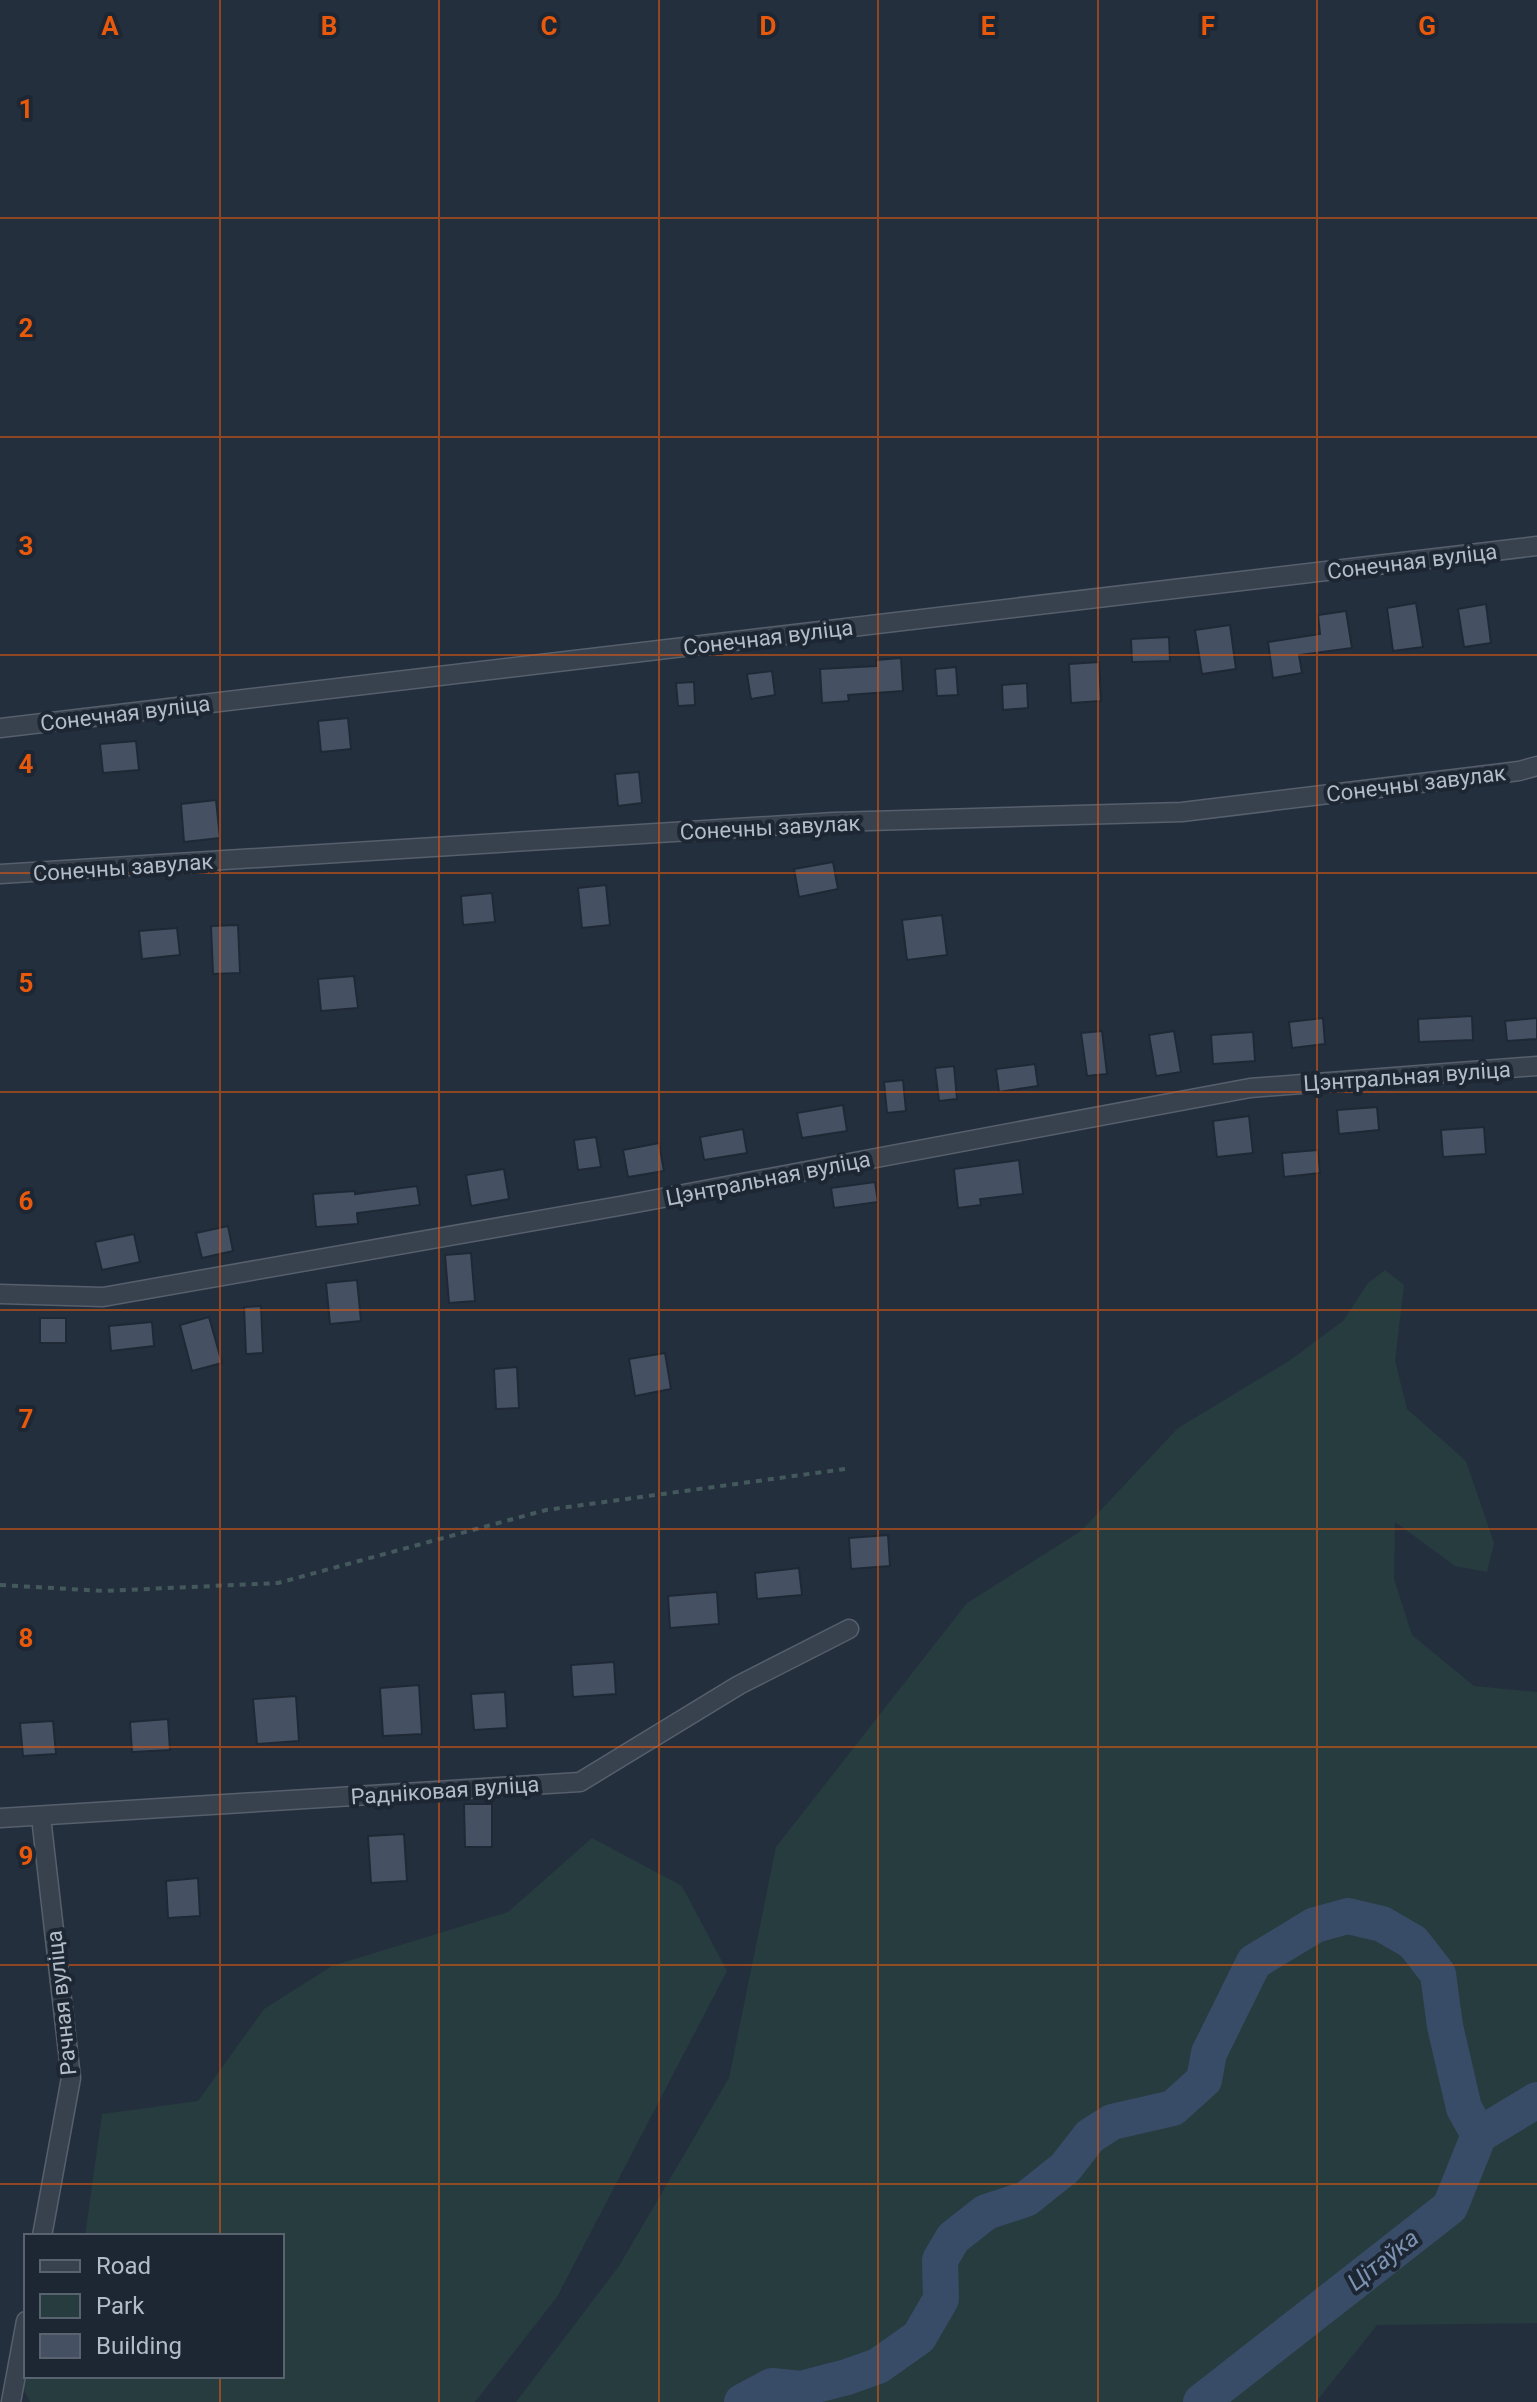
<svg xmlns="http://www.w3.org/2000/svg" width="1537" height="2402" font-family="Roboto,sans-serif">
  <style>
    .green { fill: #263c3f }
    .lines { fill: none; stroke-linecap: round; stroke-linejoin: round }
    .river { stroke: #394c67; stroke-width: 36 }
    .building { fill: #455162; stroke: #1f2835; stroke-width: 2 }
    .minor-casing { stroke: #565f6c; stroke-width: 21 }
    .path { stroke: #44595c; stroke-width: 4; stroke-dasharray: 6 6; stroke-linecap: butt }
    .minor { stroke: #38414e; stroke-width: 18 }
    .grid { fill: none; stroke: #e8590c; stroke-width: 2; stroke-opacity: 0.55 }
    .labels { text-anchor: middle; stroke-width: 8; stroke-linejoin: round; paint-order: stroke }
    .street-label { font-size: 22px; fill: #b4bcc9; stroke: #1d2633 }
    .water-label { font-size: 24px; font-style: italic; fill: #7c92b1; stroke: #1d2633 }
    .grid-label { font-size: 26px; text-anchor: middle; font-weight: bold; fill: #e8590c; stroke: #1d2633; stroke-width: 8; stroke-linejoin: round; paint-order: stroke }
  </style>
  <rect width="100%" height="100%" fill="#242f3e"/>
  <!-- green -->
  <g class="green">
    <path d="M 1385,1270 L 1404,1285 L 1395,1361 L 1407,1409 L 1466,1461 L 1494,1543 L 1487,1572 L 1455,1566 L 1395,1522 L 1394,1579 L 1412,1635 L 1474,1686 L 1537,1692 L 1537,2323 L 1377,2325 L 1316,2402 L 516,2402 L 619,2266 L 729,2078 L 776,1847 L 967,1603 L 1081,1531 L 1178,1428 L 1289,1361 L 1343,1321 L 1368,1283 Z"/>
    <path d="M 592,1838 L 682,1886 L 727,1971 L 557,2297 L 475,2402 L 30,2402 L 22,2386 L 28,2376 L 282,2376 L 282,2236 L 85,2236 L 102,2114 L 198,2101 L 264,2009 L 332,1966 L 508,1912 Z"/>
  </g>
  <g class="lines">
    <!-- river -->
    <g class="river">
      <path d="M 742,2402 L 772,2386 L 801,2389 L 847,2377 L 878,2366 L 919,2337 L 941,2299 L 940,2260 L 953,2238 L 986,2212 L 1026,2199 L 1065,2168 L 1090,2136 L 1112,2122 L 1173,2108 L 1204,2080 L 1209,2053 L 1254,1962 L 1315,1925 L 1348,1916 L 1382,1924 L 1413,1942 L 1438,1974 L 1445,2026 L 1464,2108 L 1479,2135"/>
      <path d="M 1201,2402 L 1450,2207 L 1479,2135 L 1537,2100"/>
    </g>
  </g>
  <!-- building -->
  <g class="building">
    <path d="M 1416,603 L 1423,647 L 1393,651 L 1387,608 Z"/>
    <path d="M 1486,604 L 1491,643 L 1464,647 L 1458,609 Z"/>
    <path d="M 1346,611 L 1352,648 L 1299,655 L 1302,673 L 1273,678 L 1268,642 L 1320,634 L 1318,615 Z"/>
    <path d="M 1230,625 L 1236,669 L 1202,674 L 1195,630 Z"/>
    <path d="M 1169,637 L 1170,661 L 1132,662 L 1131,639 Z"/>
    <path d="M 901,658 L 903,691 L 848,695 L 849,701 L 822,703 L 820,669 L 876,666 L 876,660 Z"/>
    <path d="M 1099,662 L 1101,701 L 1071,703 L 1069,664 Z"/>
    <path d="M 956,667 L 958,695 L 937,696 L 935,669 Z"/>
    <path d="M 772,671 L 775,695 L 751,699 L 747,674 Z"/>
    <path d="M 694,682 L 695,705 L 678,706 L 676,683 Z"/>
    <path d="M 1027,683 L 1028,708 L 1003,710 L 1002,685 Z"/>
    <path d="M 348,718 L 351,749 L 321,752 L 318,721 Z"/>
    <path d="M 136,741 L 139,770 L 103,773 L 100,744 Z"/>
    <path d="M 639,772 L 642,803 L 618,806 L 615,774 Z"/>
    <path d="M 216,800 L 220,838 L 184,842 L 181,804 Z"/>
    <path d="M 833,862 L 838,889 L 799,897 L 794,869 Z"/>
    <path d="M 606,885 L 610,925 L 582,928 L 578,888 Z"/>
    <path d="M 492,893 L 495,922 L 463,925 L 461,896 Z"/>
    <path d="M 942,915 L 947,955 L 907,960 L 902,920 Z"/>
    <path d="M 238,925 L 240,973 L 213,974 L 211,926 Z"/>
    <path d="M 177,928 L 180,955 L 142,959 L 139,931 Z"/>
    <path d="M 354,976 L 358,1008 L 321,1011 L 318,979 Z"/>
    <path d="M 1472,1016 L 1473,1040 L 1419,1042 L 1418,1019 Z"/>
    <path d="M 1323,1018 L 1325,1044 L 1292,1048 L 1289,1022 Z"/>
    <path d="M 1537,1018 L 1537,1039 L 1507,1041 L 1505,1021 Z"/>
    <path d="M 1102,1031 L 1107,1074 L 1087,1076 L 1081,1033 Z"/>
    <path d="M 1174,1031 L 1181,1072 L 1156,1076 L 1149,1035 Z"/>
    <path d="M 1253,1032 L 1255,1061 L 1213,1064 L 1211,1035 Z"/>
    <path d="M 1035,1064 L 1038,1086 L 999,1092 L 996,1069 Z"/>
    <path d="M 954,1066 L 957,1099 L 939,1101 L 935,1068 Z"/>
    <path d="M 903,1080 L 906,1111 L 887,1113 L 884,1082 Z"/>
    <path d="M 843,1105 L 847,1131 L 802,1138 L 797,1113 Z"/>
    <path d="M 1377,1107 L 1379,1130 L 1339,1134 L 1337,1110 Z"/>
    <path d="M 1249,1116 L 1253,1153 L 1217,1157 L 1213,1121 Z"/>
    <path d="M 1484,1127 L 1486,1154 L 1443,1157 L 1441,1130 Z"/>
    <path d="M 743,1129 L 747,1153 L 704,1160 L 700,1137 Z"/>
    <path d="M 596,1137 L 601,1167 L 578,1170 L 574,1140 Z"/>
    <path d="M 659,1143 L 664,1171 L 628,1177 L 623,1150 Z"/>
    <path d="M 1318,1150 L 1320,1173 L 1284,1177 L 1282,1153 Z"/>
    <path d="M 1019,1160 L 1023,1194 L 980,1199 L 981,1205 L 958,1208 L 954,1169 Z"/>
    <path d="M 504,1169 L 509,1199 L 471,1206 L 466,1175 Z"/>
    <path d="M 875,1182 L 878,1202 L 834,1208 L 831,1188 Z"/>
    <path d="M 417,1186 L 420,1205 L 357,1213 L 358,1224 L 316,1227 L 313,1194 L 355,1191 L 355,1194 Z"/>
    <path d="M 228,1226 L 233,1251 L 202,1258 L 196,1233 Z"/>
    <path d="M 134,1234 L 140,1262 L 102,1270 L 95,1242 Z"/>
    <path d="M 471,1253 L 475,1301 L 449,1303 L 445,1255 Z"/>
    <path d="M 357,1280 L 361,1321 L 330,1324 L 326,1283 Z"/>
    <path d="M 261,1306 L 263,1353 L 246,1354 L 244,1307 Z"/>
    <path d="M 209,1317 L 222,1363 L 192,1371 L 180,1325 Z"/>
    <rect x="40" y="1318" width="26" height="25"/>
    <path d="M 152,1322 L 154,1346 L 111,1351 L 109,1326 Z"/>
    <path d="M 665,1353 L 671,1389 L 635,1396 L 629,1359 Z"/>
    <path d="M 517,1367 L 519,1408 L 496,1409 L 494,1369 Z"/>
    <path d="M 888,1535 L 890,1566 L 851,1569 L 849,1538 Z"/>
    <path d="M 799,1568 L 802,1595 L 757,1599 L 755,1573 Z"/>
    <path d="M 717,1592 L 719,1624 L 670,1628 L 668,1596 Z"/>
    <path d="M 614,1662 L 616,1694 L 573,1697 L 571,1665 Z"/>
    <path d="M 419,1685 L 422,1734 L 383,1736 L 380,1688 Z"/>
    <path d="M 505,1692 L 507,1728 L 474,1730 L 471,1694 Z"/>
    <path d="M 296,1696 L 299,1741 L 257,1744 L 253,1699 Z"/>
    <path d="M 168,1719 L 170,1750 L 132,1752 L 130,1722 Z"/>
    <path d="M 53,1721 L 56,1754 L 23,1756 L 20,1723 Z"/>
    <path d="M 464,1804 L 492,1804 L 492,1847 L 465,1847 Z"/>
    <path d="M 404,1834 L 407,1881 L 371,1883 L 368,1836 Z"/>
    <path d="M 198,1878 L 200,1916 L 168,1918 L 166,1881 Z"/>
  </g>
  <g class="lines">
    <!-- minor casing -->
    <g class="minor-casing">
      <g id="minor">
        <path d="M 0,728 L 1537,546"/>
        <path d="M 0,874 L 834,822 L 1182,812 L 1519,771 L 1537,766"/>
        <path d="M 0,1294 L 103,1297 L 625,1205 L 1250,1088 L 1537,1066"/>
        <path d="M 41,1817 L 71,2078 L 42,2236"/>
        <path d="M 0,1818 L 580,1782 L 739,1685 L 849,1629"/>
        <path d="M 11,2402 L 26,2321"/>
      </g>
    </g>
    <!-- path -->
    <path class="path" d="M 0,1585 L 104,1591 L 278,1583 L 546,1510 L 845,1469"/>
    <!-- minor -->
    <use href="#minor" class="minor"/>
  </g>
  <!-- grid -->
  <path class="grid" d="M 220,0 L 220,2236M 439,0 L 439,2402M 659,0 L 659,2402M 878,0 L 878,2402M 1098,0 L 1098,2402M 1317,0 L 1317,2402M 0,218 L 1537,218M 0,437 L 1537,437M 0,655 L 1537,655M 0,873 L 1537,873M 0,1092 L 1537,1092M 0,1310 L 1537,1310M 0,1529 L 1537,1529M 0,1747 L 1537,1747M 0,1965 L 1537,1965M 0,2184 L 1537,2184M 220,2376 L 220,2402"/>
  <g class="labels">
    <!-- street labels -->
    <g class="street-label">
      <text transform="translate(1412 561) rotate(-7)" y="8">Сонечная вуліца</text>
      <text transform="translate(768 637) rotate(-7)" y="8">Сонечная вуліца</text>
      <text transform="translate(125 713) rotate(-7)" y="8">Сонечная вуліца</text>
      <text transform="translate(1416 783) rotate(-7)" y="8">Сонечны завулак</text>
      <text transform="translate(770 827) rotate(-3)" y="8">Сонечны завулак</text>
      <text transform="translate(123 867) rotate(-4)" y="8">Сонечны завулак</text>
      <text transform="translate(1407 1076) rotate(-4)" y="8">Цэнтральная вуліца</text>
      <text transform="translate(768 1178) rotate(-11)" y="8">Цэнтральная вуліца</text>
      <text transform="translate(445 1790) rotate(-4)" y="8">Радніковая вуліца</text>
      <text transform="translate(61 2003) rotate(-96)" y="8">Рачная вуліца</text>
    </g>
    <!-- water labels -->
    <g class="water-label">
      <text transform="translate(1383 2260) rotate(-38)" y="8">Цітаўка</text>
    </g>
  </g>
  <g class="grid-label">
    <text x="110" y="35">A</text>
    <text x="329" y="35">B</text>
    <text x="549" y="35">C</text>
    <text x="768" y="35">D</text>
    <text x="988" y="35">E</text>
    <text x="1208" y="35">F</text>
    <text x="1427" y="35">G</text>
    <text x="26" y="118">1</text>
    <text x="26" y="337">2</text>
    <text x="26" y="555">3</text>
    <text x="26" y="773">4</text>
    <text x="26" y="992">5</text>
    <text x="26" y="1210">6</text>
    <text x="26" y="1428">7</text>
    <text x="26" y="1647">8</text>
    <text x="26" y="1865">9</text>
  </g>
  <!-- legend -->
  <rect x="24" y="2234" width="260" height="144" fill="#1d2633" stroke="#59626f" stroke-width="2"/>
  <rect x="40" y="2260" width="40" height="12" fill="#38414e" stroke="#59626f" stroke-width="2"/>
  <text x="96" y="2274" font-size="24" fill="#b4bcc9">Road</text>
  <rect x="40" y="2294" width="40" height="24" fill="#263c3f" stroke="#59626f" stroke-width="2"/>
  <text x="96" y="2314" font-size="24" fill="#b4bcc9">Park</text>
  <rect x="40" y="2334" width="40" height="24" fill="#455162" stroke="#59626f" stroke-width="2"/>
  <text x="96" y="2354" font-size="24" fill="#b4bcc9">Building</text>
</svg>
